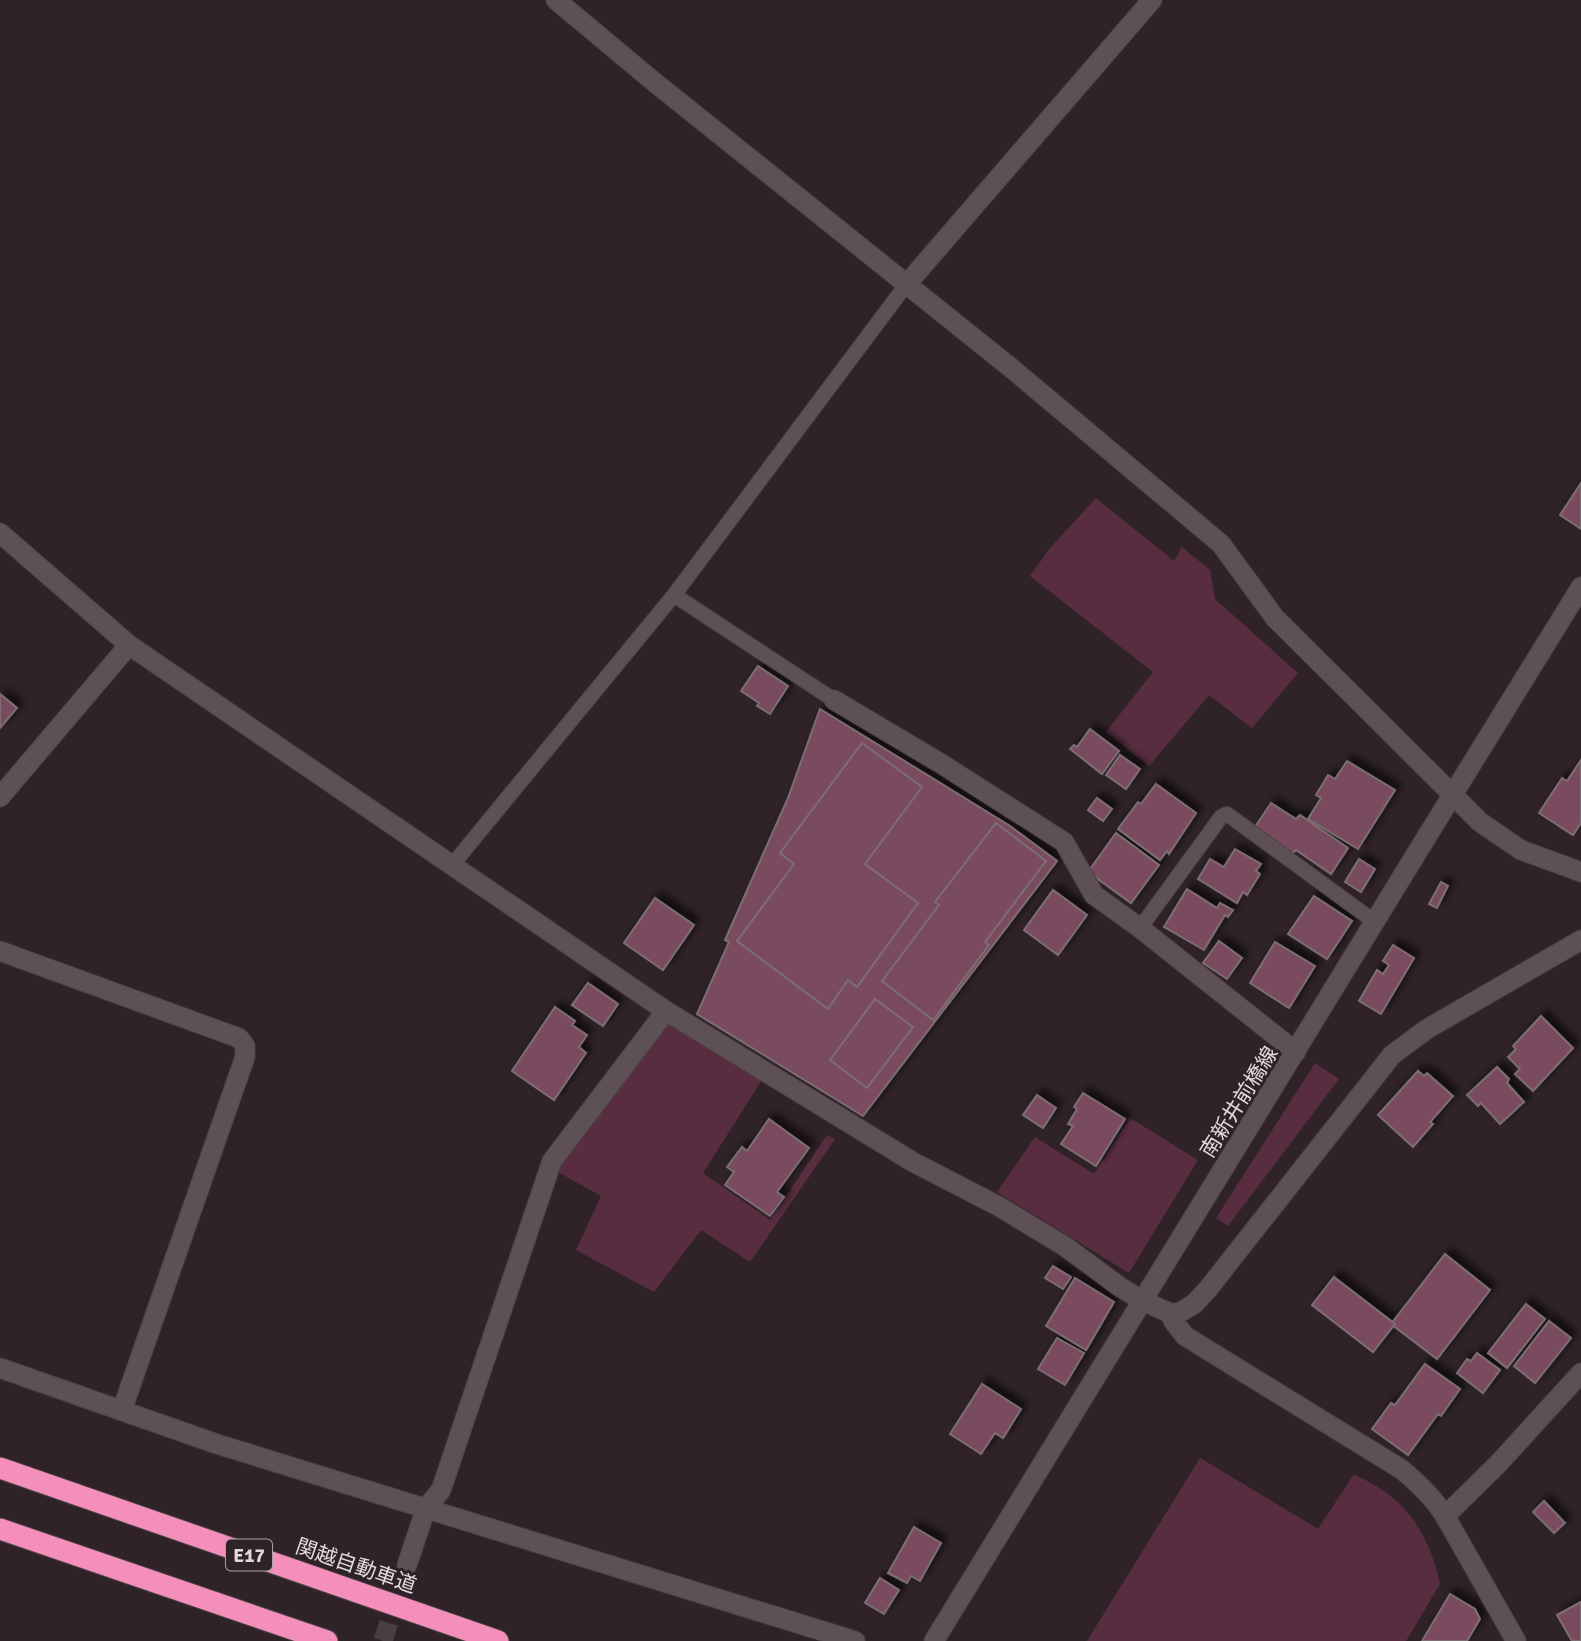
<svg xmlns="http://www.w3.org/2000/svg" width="1581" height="1641" font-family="Signika,'Noto Sans JP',sans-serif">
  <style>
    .green { fill: #582d40 }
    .building { fill: #7a4b5f; stroke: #7c6e73; stroke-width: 2; filter: url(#shadow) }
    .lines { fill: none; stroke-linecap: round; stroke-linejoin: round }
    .minor-tunnel { stroke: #4a3e43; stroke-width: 19; stroke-dasharray: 19 10; stroke-linecap: butt }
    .service-casing { stroke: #4c4246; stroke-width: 16 }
    .minor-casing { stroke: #4c4246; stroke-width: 21 }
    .tertiary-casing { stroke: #4c4246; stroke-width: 21 }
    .secondary-casing { stroke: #4c4246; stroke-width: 21 }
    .motorway-casing { stroke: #4c4246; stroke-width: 23 }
    .service { stroke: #5e5156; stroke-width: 14 }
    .minor { stroke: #5e5156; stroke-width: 19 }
    .tertiary { stroke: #5e5156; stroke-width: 19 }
    .secondary { stroke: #5e5156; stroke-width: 19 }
    .motorway { stroke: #f48fbc; stroke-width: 21 }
    .labels { text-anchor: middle; stroke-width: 6; stroke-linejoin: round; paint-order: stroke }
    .shield { fill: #2f2328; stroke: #aca3a7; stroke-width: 2 }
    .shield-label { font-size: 19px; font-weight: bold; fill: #e2dadd }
    .street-label { font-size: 21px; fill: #e2dadd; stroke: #2f2328 }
  </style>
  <defs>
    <filter id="shadow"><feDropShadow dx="6" dy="-6" stdDeviation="3.5" flood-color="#0009"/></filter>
  </defs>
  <rect width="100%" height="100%" fill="#2f2328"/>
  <!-- green -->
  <g class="green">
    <path d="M 1096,498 L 1174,561 L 1182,547 L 1210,570 L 1215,599 L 1298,673 L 1252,728 L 1209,695 L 1149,766 L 1106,732 L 1153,672 L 1030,576 L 1050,548 Z"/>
    <path d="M 665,1022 L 762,1080 L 703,1173 L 770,1220 L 827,1135 L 835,1139 L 750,1262 L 701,1230 L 654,1292 L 576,1250 L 601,1196 L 556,1171 Z"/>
    <path d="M 1315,1063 L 1339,1079 L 1228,1226 L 1216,1218 Z"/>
    <path d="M 1130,1118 L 1198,1160 L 1129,1273 L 997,1192 L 1035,1137 L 1094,1174 Z"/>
    <path d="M 1200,1458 L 1318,1529 L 1354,1474 C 1365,1480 1378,1486 1388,1494 C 1416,1514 1433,1550 1440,1584 L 1406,1641 L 1087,1641 Z"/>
  </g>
  <!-- building -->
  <g class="building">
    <path d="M 1581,483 L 1581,529 L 1560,515 Z"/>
    <path d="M 758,666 L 788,686 L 770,714 L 757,706 L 759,703 L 741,691 Z"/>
    <path d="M 0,694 L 17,708 L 0,728 Z"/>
    <path d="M 820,709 L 1010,826 L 1057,861 L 863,1116 L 697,1014 L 729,942 L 725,940 L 788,798 Z"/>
    <path d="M 1090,729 L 1119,751 L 1102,774 L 1070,749 L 1074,745 L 1077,747 Z"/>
    <path d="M 862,743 L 922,787 L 865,864 L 918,903 L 857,987 L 848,980 L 828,1009 L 737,941 L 794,864 L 780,853 Z"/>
    <path d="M 1120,755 L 1140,769 L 1126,789 L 1106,775 Z"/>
    <path d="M 1581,760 L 1581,823 L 1573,835 L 1539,813 L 1562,778 L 1567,781 Z"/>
    <path d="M 1347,761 L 1395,790 L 1358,849 L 1308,819 L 1321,798 L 1316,795 L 1328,775 L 1335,779 Z"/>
    <path d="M 1156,784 L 1196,813 L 1169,854 L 1167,851 L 1160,860 L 1118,829 L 1138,802 L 1141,804 Z"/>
    <path d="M 1097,798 L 1112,809 L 1103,821 L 1088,810 Z"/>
    <path d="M 1271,803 L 1296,819 L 1300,815 L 1348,848 L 1331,874 L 1296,850 L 1293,853 L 1255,827 Z"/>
    <path d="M 996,823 L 1046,861 L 985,942 L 989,945 L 933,1020 L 882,981 L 939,905 L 935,902 Z"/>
    <path d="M 1116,833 L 1159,865 L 1131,903 L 1088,872 Z"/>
    <path d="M 1235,849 L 1261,864 L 1256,871 L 1260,874 L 1247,895 L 1243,892 L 1237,903 L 1198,879 L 1210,859 L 1224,867 Z"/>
    <path d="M 1359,859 L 1375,869 L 1361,892 L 1345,882 Z"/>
    <path d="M 1441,882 L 1448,886 L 1437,908 L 1429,904 Z"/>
    <path d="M 1187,889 L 1217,908 L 1220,903 L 1233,910 L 1228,917 L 1225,915 L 1204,950 L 1164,927 Z"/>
    <path d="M 1053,890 L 1087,915 L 1058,955 L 1024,930 Z"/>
    <path d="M 1314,896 L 1352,921 L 1327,959 L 1288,934 Z"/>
    <path d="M 655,898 L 694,925 L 663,970 L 624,943 Z"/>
    <path d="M 1219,941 L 1242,958 L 1227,979 L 1203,963 Z"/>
    <path d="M 1275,942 L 1315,966 L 1289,1008 L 1250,983 Z"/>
    <path d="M 1393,945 L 1414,958 L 1381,1014 L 1359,1001 L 1377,970 L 1383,974 L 1389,965 L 1383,961 Z"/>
    <path d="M 588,983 L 618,1004 L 603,1026 L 572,1005 Z"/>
    <path d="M 875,999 L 913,1027 L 867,1088 L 830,1060 Z"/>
    <path d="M 555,1007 L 575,1021 L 572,1025 L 587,1035 L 579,1047 L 586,1053 L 554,1100 L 512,1071 Z"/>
    <path d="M 1541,1016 L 1573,1048 L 1533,1091 L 1515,1074 L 1520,1069 L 1508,1057 L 1516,1049 L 1513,1046 Z"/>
    <path d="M 1497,1067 L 1509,1079 L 1507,1083 L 1524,1102 L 1500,1124 L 1481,1103 L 1478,1106 L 1467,1095 Z"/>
    <path d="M 1418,1071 L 1424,1076 L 1427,1073 L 1453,1096 L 1430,1122 L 1433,1124 L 1413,1147 L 1378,1115 Z"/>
    <path d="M 1083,1093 L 1125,1119 L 1096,1166 L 1061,1144 L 1073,1126 L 1068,1124 L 1077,1109 L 1074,1107 Z"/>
    <path d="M 1037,1095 L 1056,1108 L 1043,1128 L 1023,1115 Z"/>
    <path d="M 769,1119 L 809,1148 L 777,1192 L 784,1197 L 770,1216 L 725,1185 L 734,1172 L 727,1167 L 742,1147 L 747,1151 Z"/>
    <path d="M 1445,1254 L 1490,1290 L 1437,1359 L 1391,1324 Z"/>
    <path d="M 1053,1266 L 1071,1277 L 1063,1289 L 1045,1278 Z"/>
    <path d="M 1334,1277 L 1395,1324 L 1373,1352 L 1312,1305 Z"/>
    <path d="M 1075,1278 L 1114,1302 L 1086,1350 L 1046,1326 Z"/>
    <path d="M 1526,1304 L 1545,1319 L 1507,1368 L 1488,1353 Z"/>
    <path d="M 1549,1321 L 1571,1338 L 1535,1383 L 1514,1366 Z"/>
    <path d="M 1057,1338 L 1084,1353 L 1065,1385 L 1038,1369 Z"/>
    <path d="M 1477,1353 L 1500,1370 L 1483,1393 L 1457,1373 L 1467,1359 L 1471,1361 Z"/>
    <path d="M 1425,1364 L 1460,1389 L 1441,1416 L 1438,1414 L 1408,1455 L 1372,1429 L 1391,1403 L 1395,1405 Z"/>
    <path d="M 982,1384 L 1021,1409 L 1003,1438 L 995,1433 L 981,1454 L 950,1434 Z"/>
    <path d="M 1544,1501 L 1565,1523 L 1554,1533 L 1533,1512 Z"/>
    <path d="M 914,1527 L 941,1543 L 920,1581 L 911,1576 L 907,1583 L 888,1573 Z"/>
    <path d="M 880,1578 L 899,1590 L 884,1614 L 865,1603 Z"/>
    <path d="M 1450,1594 L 1475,1609 L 1480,1619 L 1467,1641 L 1422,1641 Z"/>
    <path d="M 1581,1602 L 1581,1641 L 1572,1641 L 1557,1615 Z"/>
  </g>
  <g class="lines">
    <!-- minor-tunnel -->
    <path class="minor-tunnel" d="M 383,1641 L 407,1565"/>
    <!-- service casing -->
    <g class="service-casing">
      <g id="service">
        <path d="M 674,595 L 834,700"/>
        <path d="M 453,864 L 674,595 L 906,285"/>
        <path d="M 1140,928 L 1221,817 L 1227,814 L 1375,922"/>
      </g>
    </g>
    <!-- minor casing -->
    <g class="minor-casing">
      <g id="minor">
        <path d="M 906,285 L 1152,0"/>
        <path d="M 0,533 L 129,645 L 666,1011 L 552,1161 L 441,1490 L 426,1508 L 407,1565"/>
        <path d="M 834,700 L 940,763 L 1064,842 L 1094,895 L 1140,928 L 1296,1052"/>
        <path d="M 1452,794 L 1480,822 L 1521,850 L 1581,872"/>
        <path d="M 0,797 L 129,645"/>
        <path d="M 0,951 L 239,1038 L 245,1046 L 245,1057 L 122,1410"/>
        <path d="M 666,1011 L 913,1162 L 1000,1207 L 1066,1247 L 1120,1287 L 1143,1301 L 1170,1313 L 1179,1313 L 1194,1304 L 1208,1289 L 1392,1055 L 1427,1029 L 1581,940"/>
        <path d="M 1170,1313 L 1174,1322 L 1185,1336 L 1401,1469 C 1418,1483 1433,1497 1445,1516 L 1516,1641"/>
        <path d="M 0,1368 L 217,1444 L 855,1641"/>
        <path d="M 1445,1516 L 1497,1465 L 1581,1373"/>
      </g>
    </g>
    <!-- tertiary casing -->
    <g class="tertiary-casing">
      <path id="tertiary" d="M 556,0 L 653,81 L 1010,367 L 1221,544 L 1275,618 L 1452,794"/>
    </g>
    <!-- secondary casing -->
    <g class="secondary-casing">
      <path id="secondary" d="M 934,1641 C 1151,1291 1363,937 1581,587"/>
    </g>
    <!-- motorway casing -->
    <g class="motorway-casing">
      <g id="motorway">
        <path d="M 0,1468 L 498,1641"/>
        <path d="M 0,1529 L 327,1641"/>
      </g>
    </g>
    <!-- service -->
    <use href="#service" class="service"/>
    <!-- minor -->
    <use href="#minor" class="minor"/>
    <!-- tertiary -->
    <use href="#tertiary" class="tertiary"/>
    <!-- secondary -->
    <use href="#secondary" class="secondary"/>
    <!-- motorway -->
    <use href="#motorway" class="motorway"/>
  </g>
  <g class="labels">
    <!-- shield labels -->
    <rect class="shield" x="226" y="1539.5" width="46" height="31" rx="5"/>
    <g class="shield-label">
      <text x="249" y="1562">E17</text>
    </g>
    <!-- street labels -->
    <g class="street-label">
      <text transform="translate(1239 1102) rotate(-58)" y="7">南新井前橋線</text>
      <text transform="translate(356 1566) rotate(19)" y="7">関越自動車道</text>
    </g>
  </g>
</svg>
